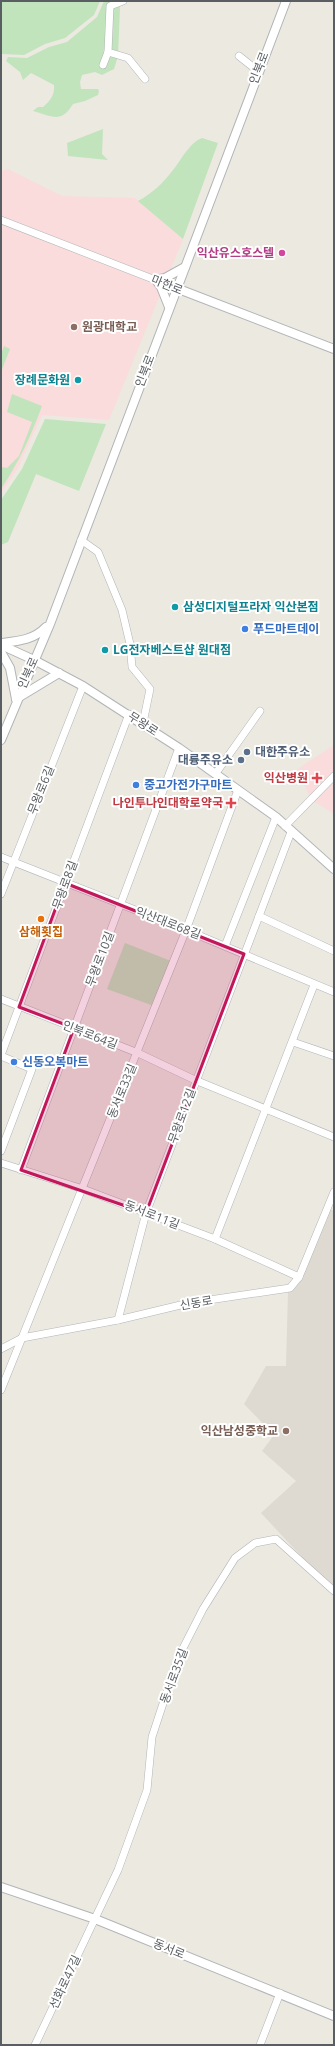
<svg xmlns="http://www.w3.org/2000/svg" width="335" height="2046" font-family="'Open Sans','Noto Sans KR',sans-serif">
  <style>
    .education { fill: #dedad2 }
    .medical { fill: #fadcdc }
    .green { fill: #c1e4bd }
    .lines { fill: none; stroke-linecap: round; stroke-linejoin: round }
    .minor-casing { stroke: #b2b5b8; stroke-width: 8 }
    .tertiary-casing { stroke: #b2b5b8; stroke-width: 10 }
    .minor { stroke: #fff; stroke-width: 7 }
    .tertiary { stroke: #fff; stroke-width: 8 }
    .marked { fill: #c2185b; fill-opacity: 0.2; stroke: #c2185b; stroke-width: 3; stroke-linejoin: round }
    .hotel-dot { fill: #d1479c; stroke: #fff; stroke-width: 1.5 }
    .education-dot { fill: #8d6e63; stroke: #fff; stroke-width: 1.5 }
    .culture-dot { fill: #0f9aa8; stroke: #fff; stroke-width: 1.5 }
    .shop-dot { fill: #3f7fe0; stroke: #fff; stroke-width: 1.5 }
    .service-dot { fill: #5c6f8a; stroke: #fff; stroke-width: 1.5 }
    .health-dot { fill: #e0444e; stroke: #fff; stroke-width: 1.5 }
    .food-dot { fill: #e8710a; stroke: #fff; stroke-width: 1.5 }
    .labels { text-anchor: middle; stroke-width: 4; stroke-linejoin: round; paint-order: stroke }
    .street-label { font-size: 12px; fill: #595e62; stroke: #fff }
    .hotel-label { font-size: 12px; font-weight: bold; fill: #b23c85; stroke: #fff; text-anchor: end }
    .education-label { font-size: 12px; font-weight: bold; fill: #785e54; stroke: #fff; text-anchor: start }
    .culture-label { font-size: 12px; font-weight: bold; fill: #0d838f; stroke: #fff; text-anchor: start }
    .shop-label { font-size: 12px; font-weight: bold; fill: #366cbe; stroke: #fff; text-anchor: start }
    .service-label { font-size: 12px; font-weight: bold; fill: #4e5e75; stroke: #fff; text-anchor: start }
    .health-label { font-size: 12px; font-weight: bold; fill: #be3a42; stroke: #fff; text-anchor: end }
    .food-label { font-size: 12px; font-weight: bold; fill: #c56008; stroke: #fff }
  </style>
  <rect width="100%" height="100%" fill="#ece9e1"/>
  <!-- education -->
  <path class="education" d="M 330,1209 L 334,1211 L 334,1586 L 326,1583 L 261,1513 L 296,1481 L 262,1451 L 274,1435 L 244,1404 L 266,1366 L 286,1366 L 288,1292 Z"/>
  <!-- medical -->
  <g class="medical">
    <path d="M 8,169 L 62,196 L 135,198 L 183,239 L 109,420 L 42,415 L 18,468 L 1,493 L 1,171 Z"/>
    <path d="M 334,745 L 334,814 L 312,800 L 296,770 Z"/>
  </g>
  <!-- green -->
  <g class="green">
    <path d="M 1,1 L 100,1 L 94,15 L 65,38 L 45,44 L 24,55 L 1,54 Z"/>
    <path d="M 104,1 L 118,1 L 120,8 L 118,56 L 114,69 L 102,75 L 95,72 L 82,75 L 80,82 L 81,89 L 98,89 L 99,91 L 98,95 L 85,101 L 73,104 C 61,124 52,116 33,111 L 38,107 L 43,107 C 50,101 55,95 54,85 L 31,73 L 23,80 L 20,72 L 6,61 L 8,57 L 27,58 L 49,47 L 67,42 L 97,17 Z"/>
    <path d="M 103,129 L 102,154 L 108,160 L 68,156 L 67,143 Z"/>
    <path d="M 202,138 L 218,143 L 183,239 L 138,201 C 153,193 163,183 173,170 C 182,159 189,143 202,138 Z"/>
    <path d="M 4,346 L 10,349 L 1,372 L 1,354 Z"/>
    <path d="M 12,394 L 42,406 C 31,436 19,462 1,489 L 1,467 L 7,468 L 19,456 L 32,422 L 7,412 Z"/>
    <path d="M 45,419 L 106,424 L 79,491 L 36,474 L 8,542 L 1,545 L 1,500 L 22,469 Z"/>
    <path d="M 125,943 L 171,961 L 154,1006 L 107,989 Z"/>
  </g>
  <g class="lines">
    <!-- minor casing -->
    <g class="minor-casing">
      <g id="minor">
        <path d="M 123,1 L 110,6 L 108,52 L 128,58 L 145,79"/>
        <path d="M 239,56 L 258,71"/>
        <path d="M 103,65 L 108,52"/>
        <path d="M 1,220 L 176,288"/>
        <path d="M 81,540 L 98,552 L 122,610 L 130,644 L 132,667 L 150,689 L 143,723"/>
        <path d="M 216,773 L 260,711"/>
        <path d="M 285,826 L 334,776"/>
        <path d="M 1,857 L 186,930 L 334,992"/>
        <path d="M 1,894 L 83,686"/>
        <path d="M 259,916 L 334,951"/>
        <path d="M 225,946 L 276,817"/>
        <path d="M 1,999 L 138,1053 L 195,1080 L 334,1137"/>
        <path d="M 293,1042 L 334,1056"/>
        <path d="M 1,1055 L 129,714"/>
        <path d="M 1,1056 L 32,1069 L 1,1151"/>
        <path d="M 1,1163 L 83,1189 L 215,1239 L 299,1277"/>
        <path d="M 21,1170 L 179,748"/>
        <path d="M 215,1239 L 314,985"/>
        <path d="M 118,1320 L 146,1213 L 291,832"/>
        <path d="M 1,1349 L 22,1338 L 118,1320 L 189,1303 L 290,1288 L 299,1277 L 334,1192"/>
        <path d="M 1,1390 L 186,930 L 238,790"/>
        <path d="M 35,2045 L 118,1870 L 147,1790 L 152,1737 L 178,1658 L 203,1609 L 235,1558 L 255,1543 L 276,1539 L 334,1591"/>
        <path d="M 260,2045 L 280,1993"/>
      </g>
    </g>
    <!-- tertiary casing -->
    <g class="tertiary-casing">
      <g id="tertiary">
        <path d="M 176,288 L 334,349"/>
        <path d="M 169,307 L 161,287 L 156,280 L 165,278 L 185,267"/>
        <path d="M 1,643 C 18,641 34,640 46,627"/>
        <path d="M 1,645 L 34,660 L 83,686 L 179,748 L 276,817 L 334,869"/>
        <path d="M 1,652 L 10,668 L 16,699"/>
        <path d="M 16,699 L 59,673"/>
        <path d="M 1,740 L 50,624 L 286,1"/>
        <path d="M 1,1887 L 95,1919 L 334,2016"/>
      </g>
    </g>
    <!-- minor -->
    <use href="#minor" class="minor"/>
    <!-- tertiary -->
    <use href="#tertiary" class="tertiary"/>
  </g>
  <!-- marked area -->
  <path class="marked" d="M 65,883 L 244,954 L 146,1213 L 21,1170 L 74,1028 L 19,1007 Z"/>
  <!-- markers -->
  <circle class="hotel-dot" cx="282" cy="253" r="4"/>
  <g class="education-dot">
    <circle cx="74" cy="327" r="4"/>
    <circle cx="286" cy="1431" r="4"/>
  </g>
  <g class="culture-dot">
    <circle cx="78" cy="380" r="4"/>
    <circle cx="175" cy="607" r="4"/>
    <circle cx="105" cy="650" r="4"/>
  </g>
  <g class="shop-dot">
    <circle cx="245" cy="629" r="4"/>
    <circle cx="136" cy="785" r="4"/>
    <circle cx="14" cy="1062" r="4"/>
  </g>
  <g class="service-dot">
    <circle cx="247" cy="752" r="4"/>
    <circle cx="241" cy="760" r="4"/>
  </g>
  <g class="health-dot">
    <path d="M315 772h4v4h4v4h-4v4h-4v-4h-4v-4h4z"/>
    <path d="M229 797h4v4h4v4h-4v4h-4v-4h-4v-4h4z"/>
  </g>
  <circle class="food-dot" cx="41" cy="919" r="4"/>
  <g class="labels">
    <!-- street labels -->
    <g class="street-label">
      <text transform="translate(259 68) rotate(-69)" y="4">인북로</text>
      <text transform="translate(167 285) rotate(22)" y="4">마한로</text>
      <text transform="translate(145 371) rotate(-69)" y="4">인북로</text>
      <text transform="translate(28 673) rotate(-66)" y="4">인북로</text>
      <text transform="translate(143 724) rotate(33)" y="4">무왕로</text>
      <text transform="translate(41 790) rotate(-68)" y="4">무왕로6길</text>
      <text transform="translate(65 885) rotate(-70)" y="4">무왕로8길</text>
      <text transform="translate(168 923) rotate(21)" y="4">익산대로68길</text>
      <text transform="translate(100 959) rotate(-69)" y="4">무왕로10길</text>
      <text transform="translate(90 1035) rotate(21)" y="4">인북로64길</text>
      <text transform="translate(122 1091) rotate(-68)" y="4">동서로33길</text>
      <text transform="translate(182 1116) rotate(-70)" y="4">무왕로12길</text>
      <text transform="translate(152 1215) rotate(21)" y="4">동서로11길</text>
      <text transform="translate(196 1303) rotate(-10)" y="4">신동로</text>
      <text transform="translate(174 1676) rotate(-70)" y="4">동서로35길</text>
      <text transform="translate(169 1949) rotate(22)" y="4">동서로</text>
      <text transform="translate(65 1982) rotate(-65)" y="4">선화로47길</text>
    </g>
    <!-- hotel labels -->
    <g class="hotel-label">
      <text x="274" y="257">익산유스호스텔</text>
    </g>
    <!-- education labels -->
    <g class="education-label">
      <text x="82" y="331">원광대학교</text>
      <text x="278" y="1435" text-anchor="end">익산남성중학교</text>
    </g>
    <!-- culture labels -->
    <g class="culture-label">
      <text x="70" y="384" text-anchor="end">장례문화원</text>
      <text x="183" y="611">삼성디지털프라자 익산본점</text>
      <text x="113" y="654">LG전자베스트샵 원대점</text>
    </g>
    <!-- shop labels -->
    <g class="shop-label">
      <text x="253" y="633">푸드마트데이</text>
      <text x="144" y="789">중고가전가구마트</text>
      <text x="22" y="1066">신동오복마트</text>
    </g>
    <!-- service labels -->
    <g class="service-label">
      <text x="255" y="756">대한주유소</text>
      <text x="233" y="764" text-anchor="end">대륭주유소</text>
    </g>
    <!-- health labels -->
    <g class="health-label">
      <text x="308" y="782">익산병원</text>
      <text x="223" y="807">나인투나인대학로약국</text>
    </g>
    <!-- food labels -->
    <g class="food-label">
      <text x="41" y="936">삼해횟집</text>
    </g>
  </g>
  <!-- border -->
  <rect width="335" height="2046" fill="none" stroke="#595e62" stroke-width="4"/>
</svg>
